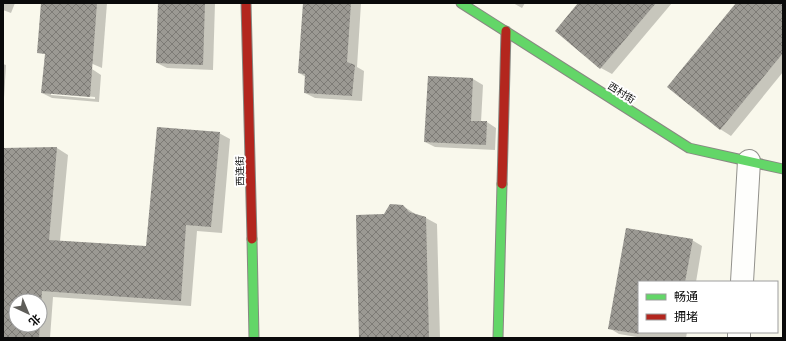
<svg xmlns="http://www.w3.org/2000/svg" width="786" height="341" font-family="Georgia,'Noto Sans SC',serif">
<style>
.shadow{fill:#0003;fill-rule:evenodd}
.building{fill:url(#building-cross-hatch)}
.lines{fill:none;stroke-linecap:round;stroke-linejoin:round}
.street-casing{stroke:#92918c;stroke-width:24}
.fast-casing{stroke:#888882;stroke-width:11}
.jam-casing{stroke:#888882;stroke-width:11}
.street{stroke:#fefefc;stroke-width:22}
.fast{stroke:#63d668;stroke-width:9}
.jam{stroke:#b3261e;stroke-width:9}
.labels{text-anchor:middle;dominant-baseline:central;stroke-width:4;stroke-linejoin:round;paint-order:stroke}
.street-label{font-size:10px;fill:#0a0a0a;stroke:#fff}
</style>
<defs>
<pattern id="building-cross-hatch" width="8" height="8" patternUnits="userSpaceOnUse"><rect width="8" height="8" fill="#9b9993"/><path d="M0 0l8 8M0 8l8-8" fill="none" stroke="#7d7b76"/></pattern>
</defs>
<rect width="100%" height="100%" fill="#f9f8ec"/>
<!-- shadow -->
<g class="shadow">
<polygon points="3,3 15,3 11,13 3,10"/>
<polygon points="48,3 107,3 102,68 49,45"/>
<polygon points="159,3 215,3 213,70 167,68 157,63"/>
<polygon points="304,3 361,3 357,67 364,71 362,101 315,98 305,93 306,77 299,73"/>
<polygon points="513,3 525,3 522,8"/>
<polygon points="579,3 672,3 612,74 601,68 556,30"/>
<polygon points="737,3 783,3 783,72 731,136 720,129"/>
<polygon points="3,64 6,65 4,98 3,98"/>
<path d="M92,69L101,75L99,102L52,98L42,93ZM51,93L95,97V99L51,95Z"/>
<polygon points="429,77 473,79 483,85 481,122 487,122 496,128 495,150 435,147 425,142"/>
<path d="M219,133L230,139L222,233L197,231L191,306L53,297L50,338H3L4,149L57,148L68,155L60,241L147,247ZM16,301H40V325H16Z"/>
<polygon points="403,206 417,215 426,218 437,224 440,338 360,338 384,215"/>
<polygon points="627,229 692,240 702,246 696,282 639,282 639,332 687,332 686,338 643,338 619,334 609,328"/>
</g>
<!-- building -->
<g class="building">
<polygon points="41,3 97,3 90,97 41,93 45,54 37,53"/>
<polygon points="158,3 205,3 203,65 156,63"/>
<polygon points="303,3 351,3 347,62 355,65 352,96 304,93 305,74 298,73"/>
<polygon points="578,3 656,3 600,69 555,31"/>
<polygon points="736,3 783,3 783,53 720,130 667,87"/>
<polygon points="428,76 473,78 471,121 487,121 486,145 424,142"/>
<polygon points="157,127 220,132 211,227 186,225 181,301 42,291 40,323 40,301 16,301 16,325 40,325 39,338 3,338 3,148 57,147 49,240 146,246"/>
<polygon points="390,204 403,205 409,212 426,217 429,338 359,338 356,215 384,214"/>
<polygon points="626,228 693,239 685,282 639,282 639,334 608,329"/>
</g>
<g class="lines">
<defs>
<g id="street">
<polyline points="742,282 749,161"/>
<polyline points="739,338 739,332"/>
</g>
<g id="fast">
<polyline points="461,3 689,148 783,169"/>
<polyline points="252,239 254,338"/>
<polyline points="498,338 502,184"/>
</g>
<g id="jam">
<polyline points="246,3 252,239"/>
<polyline points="502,184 506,31"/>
</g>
</defs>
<!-- street casing -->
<use href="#street" class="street-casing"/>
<!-- fast casing -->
<use href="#fast" class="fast-casing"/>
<!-- jam casing -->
<use href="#jam" class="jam-casing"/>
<!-- street -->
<use href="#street" class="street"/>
<!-- fast -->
<use href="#fast" class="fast"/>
<!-- jam -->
<use href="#jam" class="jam"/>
</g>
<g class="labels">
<!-- street labels -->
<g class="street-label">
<text transform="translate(622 92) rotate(32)">西村街</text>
<text transform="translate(239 171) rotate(-91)">西连街</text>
</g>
</g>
<!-- border -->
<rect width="786" height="341" fill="none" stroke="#0a0a0a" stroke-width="8"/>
<!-- legend -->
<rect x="638" y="281" width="140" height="52" fill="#ffffff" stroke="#9d9d9d"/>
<rect x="646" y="294" width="20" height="6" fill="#63d668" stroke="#9d9d9d"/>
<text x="674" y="301" font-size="12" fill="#0a0a0a">畅通</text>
<rect x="646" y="314" width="20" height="6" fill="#b3261e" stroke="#9d9d9d"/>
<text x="674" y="321" font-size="12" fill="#0a0a0a">拥堵</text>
<!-- north arrow -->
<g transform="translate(28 313) rotate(136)"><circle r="19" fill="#ffffff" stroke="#9d9d9d"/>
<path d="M0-3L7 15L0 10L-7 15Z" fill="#5e5d59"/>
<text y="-6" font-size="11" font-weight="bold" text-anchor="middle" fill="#0a0a0a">北</text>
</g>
</svg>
